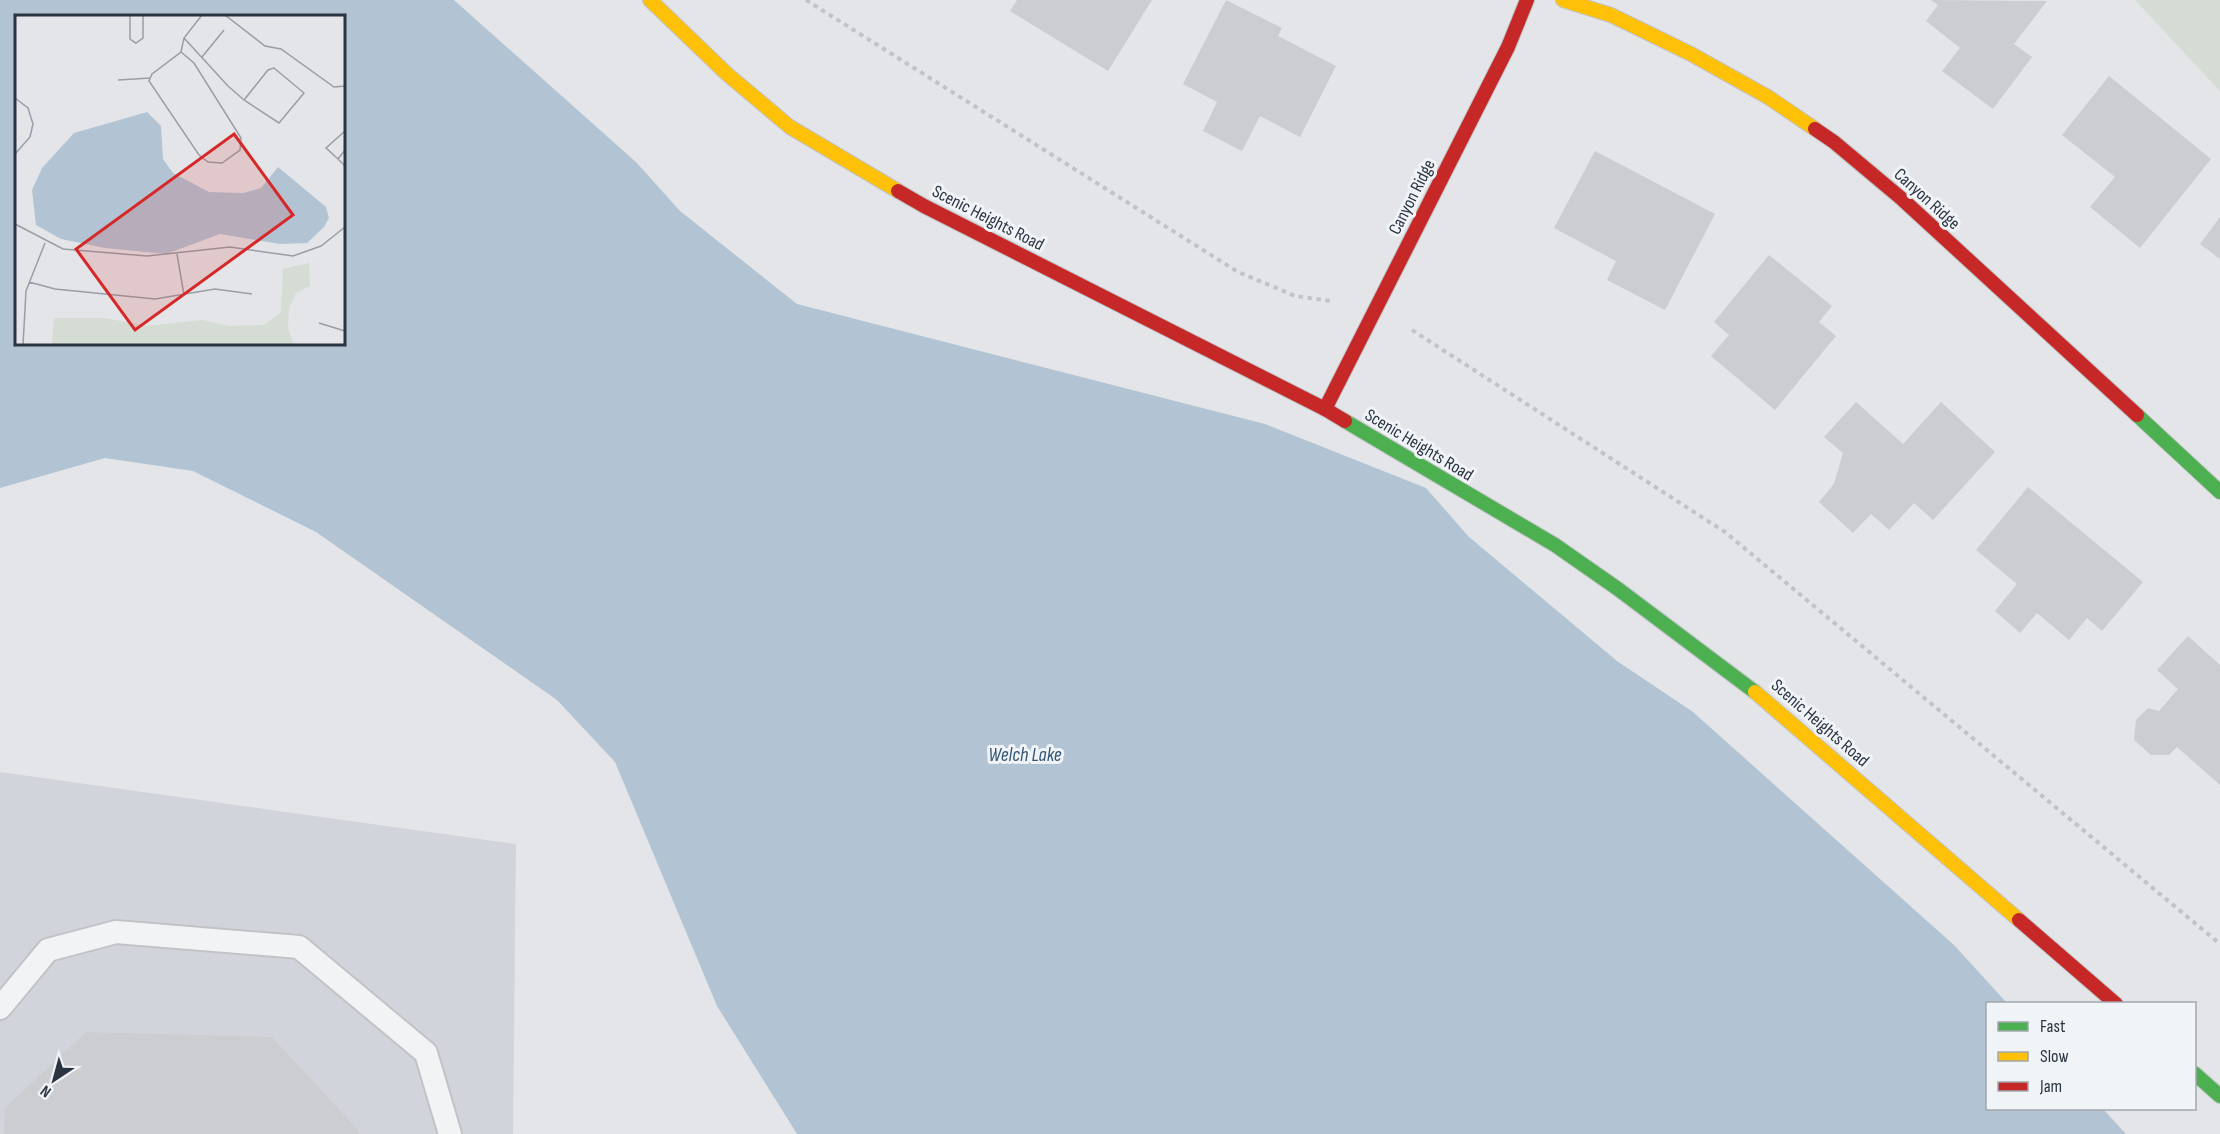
<svg xmlns="http://www.w3.org/2000/svg" width="2220" height="1134" font-family="'Sofia Sans Condensed',sans-serif">
<style>
.built{fill:#d1d5db}
.green{fill:#d4dcd3}
.water{fill:#b2c4d3;fill-rule:evenodd}
.building{fill:#cbcdd0}
.lines{fill:none;stroke-linecap:round;stroke-linejoin:round}
.lane-casing{stroke:#c1c3c6;stroke-width:26}
.fast-casing{stroke:#c1c3c6;stroke-width:16}
.slow-casing{stroke:#c1c3c6;stroke-width:16}
.jam-casing{stroke:#c1c3c6;stroke-width:16}
.path{stroke:#c1c4c7;stroke-width:4;stroke-dasharray:4.5 4.5;stroke-linecap:butt}
.lane{stroke:#f2f3f5;stroke-width:22}
.fast{stroke:#4caf50;stroke-width:14}
.slow{stroke:#ffc107;stroke-width:14}
.jam{stroke:#c62828;stroke-width:14}
.labels{text-anchor:middle;dominant-baseline:central;stroke-width:6;stroke-linejoin:round;paint-order:stroke}
.street-label{font-size:18px;fill:#2a3442;stroke:#f1f4f7}
.water-label{font-size:20px;font-style:italic;fill:#345676;stroke:#f1f4f7}
.inset-road{fill:none;stroke:#999ea6;stroke-width:1.5}
.view{fill:#d62828;fill-opacity:0.15;stroke:#d62828;stroke-width:3}
.inset-edge{fill:none;stroke:#2a3442;stroke-width:3}
</style>
<rect width="100%" height="100%" fill="#e3e5e8"/>
<!-- built -->
<polygon class="built" points="0,772 516,844 513,1134 0,1134"/>
<!-- green -->
<polygon class="green" points="2135,0 2220,0 2220,91"/>
<!-- water -->
<path class="water" d="M0,0H454L637,163L680,211L797,304L1265,424L1426,488L1469,537L1617,661L1693,712L1954,945L2007,1003L1988,1004V1108L2103,1109L2126,1134H797L717,1006L615,762L557,700L316,532L193,471L105,458L0,488ZM16,16H344V344H16Z"/>
<!-- building -->
<g class="building">
<polygon points="1017,0 1152,0 1108,71 1010,11"/>
<polygon points="1226,0 1282,28 1278,36 1336,66 1300,137 1260,116 1242,151 1203,131 1217,102 1183,84"/>
<polygon points="1931,0 2047,1 2014,44 2032,57 1993,109 1942,71 1960,48 1926,21 1938,5"/>
<polygon points="2109,76 2211,159 2140,248 2090,207 2115,177 2062,135"/>
<polygon points="1595,151 1715,214 1665,310 1607,280 1616,261 1554,228"/>
<polygon points="2220,217 2220,259 2200,244"/>
<polygon points="1769,255 1832,306 1819,322 1836,336 1775,410 1711,356 1729,335 1714,322"/>
<polygon points="1856,402 1903,444 1941,402 1995,452 1933,520 1914,503 1889,530 1871,514 1853,533 1819,502 1834,484 1843,453 1824,437"/>
<polygon points="2028,487 2143,582 2102,631 2087,618 2069,640 2037,613 2020,633 1995,611 2017,584 1976,550"/>
<polygon points="2188,636 2220,665 2220,785 2177,747 2169,755 2151,755 2134,740 2136,720 2148,708 2159,711 2178,689 2157,670"/>
<polygon points="86,1032 272,1037 359,1131 359,1134 4,1134 5,1108"/>
</g>
<g class="lines">
<defs>
<polyline id="lane" points="0,1008 48,950 116,932 299,947 426,1053 450,1134"/>
<g id="fast">
<polyline points="2137,415 2220,492"/>
<polyline points="1345,421 1555,545 1618,589 1755,692"/>
<polyline points="2194,1073 2220,1096"/>
</g>
<g id="slow">
<polyline points="650,0 727,74 790,127 898,191"/>
<polyline points="1563,0 1611,15 1691,54 1768,97 1815,129"/>
<polyline points="1755,692 2019,920"/>
</g>
<g id="jam">
<polyline points="1815,129 1834,142 1902,199 2137,415"/>
<polyline points="898,191 924,206 1325,409 1345,421"/>
<polyline points="1325,409 1508,47 1527,0"/>
<polyline points="2019,920 2116,1004"/>
</g>
</defs>
<!-- lane casing -->
<use href="#lane" class="lane-casing"/>
<!-- fast casing -->
<use href="#fast" class="fast-casing"/>
<!-- slow casing -->
<use href="#slow" class="slow-casing"/>
<!-- jam casing -->
<use href="#jam" class="jam-casing"/>
<!-- path -->
<g class="path">
<polyline points="806,0 1238,272 1295,296 1331,301"/>
<polyline points="1412,330 1725,532 2220,944"/>
</g>
<!-- lane -->
<use href="#lane" class="lane"/>
<!-- fast -->
<use href="#fast" class="fast"/>
<!-- slow -->
<use href="#slow" class="slow"/>
<!-- jam -->
<use href="#jam" class="jam"/>
</g>
<g class="labels">
<!-- street labels -->
<g class="street-label">
<text transform="translate(1412 197) rotate(-63)">Canyon Ridge</text>
<text transform="translate(1927 199) rotate(42)">Canyon Ridge</text>
<text transform="translate(988 218) rotate(27)">Scenic Heights Road</text>
<text transform="translate(1419 445) rotate(31)">Scenic Heights Road</text>
<text transform="translate(1820 723) rotate(41)">Scenic Heights Road</text>
</g>
<!-- water labels -->
<g class="water-label">
<text x="1025" y="755">Welch Lake</text>
</g>
</g>
<!-- overview -->
<g transform="translate(15 15)">
<rect width="330" height="330" fill="#e3e5e8"/>
<path d="M294,248L295,271L281,278L274,293L273,313L279,330H37L39,303H90L131,311L188,305L214,311L249,310L266,297L268,254Z" fill="#d4dcd3"/>
<path d="M132,97L146,111L148,144L158,158L194,177L228,178L246,173L263,152L311,192L314,203L309,212L292,228L265,229L205,219L151,239L90,233L46,224L21,210L17,175L27,153L59,118Z" fill="#b2c4d3"/>
<path class="inset-road" d="M115,0V24L121,28L128,23V0M210,0L250,31L266,34L319,72L330,71M169,23L213,71L229,85L264,108L289,78L259,53L253,55L229,85M166,37L179,48L226,123L225,135L207,148L193,147L184,140L134,66L137,59L166,37L169,23L187,0M187,42L209,15M103,65L135,63M0,83L13,93L18,109L15,122L0,139M330,135L323,144L330,151M323,144L311,133L330,116M0,209L48,234L132,241L215,232L278,241L306,231L330,212M162,239L169,280M14,267L40,274L140,284L200,274L237,279M304,308L330,316M8,330L11,276L30,228"/>
<path class="view" d="M219,119L278,200L120,315L61,234Z"/>
<rect width="330" height="330" class="inset-edge"/>
</g>
<!-- legend -->
<rect x="1986" y="1002" width="210" height="108" fill="#f1f4f7" stroke="#a1a7af" stroke-width="1.5"/>
<rect x="1998" y="1022" width="30" height="9" fill="#4caf50" stroke="#a1a7af" stroke-width="1.5"/>
<text x="2040" y="1032" font-size="18" fill="#2a3442">Fast</text>
<rect x="1998" y="1052" width="30" height="9" fill="#ffc107" stroke="#a1a7af" stroke-width="1.5"/>
<text x="2040" y="1062" font-size="18" fill="#2a3442">Slow</text>
<rect x="1998" y="1082" width="30" height="9" fill="#c62828" stroke="#a1a7af" stroke-width="1.5"/>
<text x="2040" y="1092" font-size="18" fill="#2a3442">Jam</text>
<!-- north arrow -->
<g transform="translate(54 1080) rotate(216)" stroke="#f1f4f7" stroke-width="4.5" paint-order="stroke">
<path d="M0-4.5L10 22L0 15L-10 22Z" fill="#2a3442"/>
<text y="-9" font-size="16" font-weight="bold" text-anchor="middle" fill="#2a3442">N</text>
</g>
</svg>
